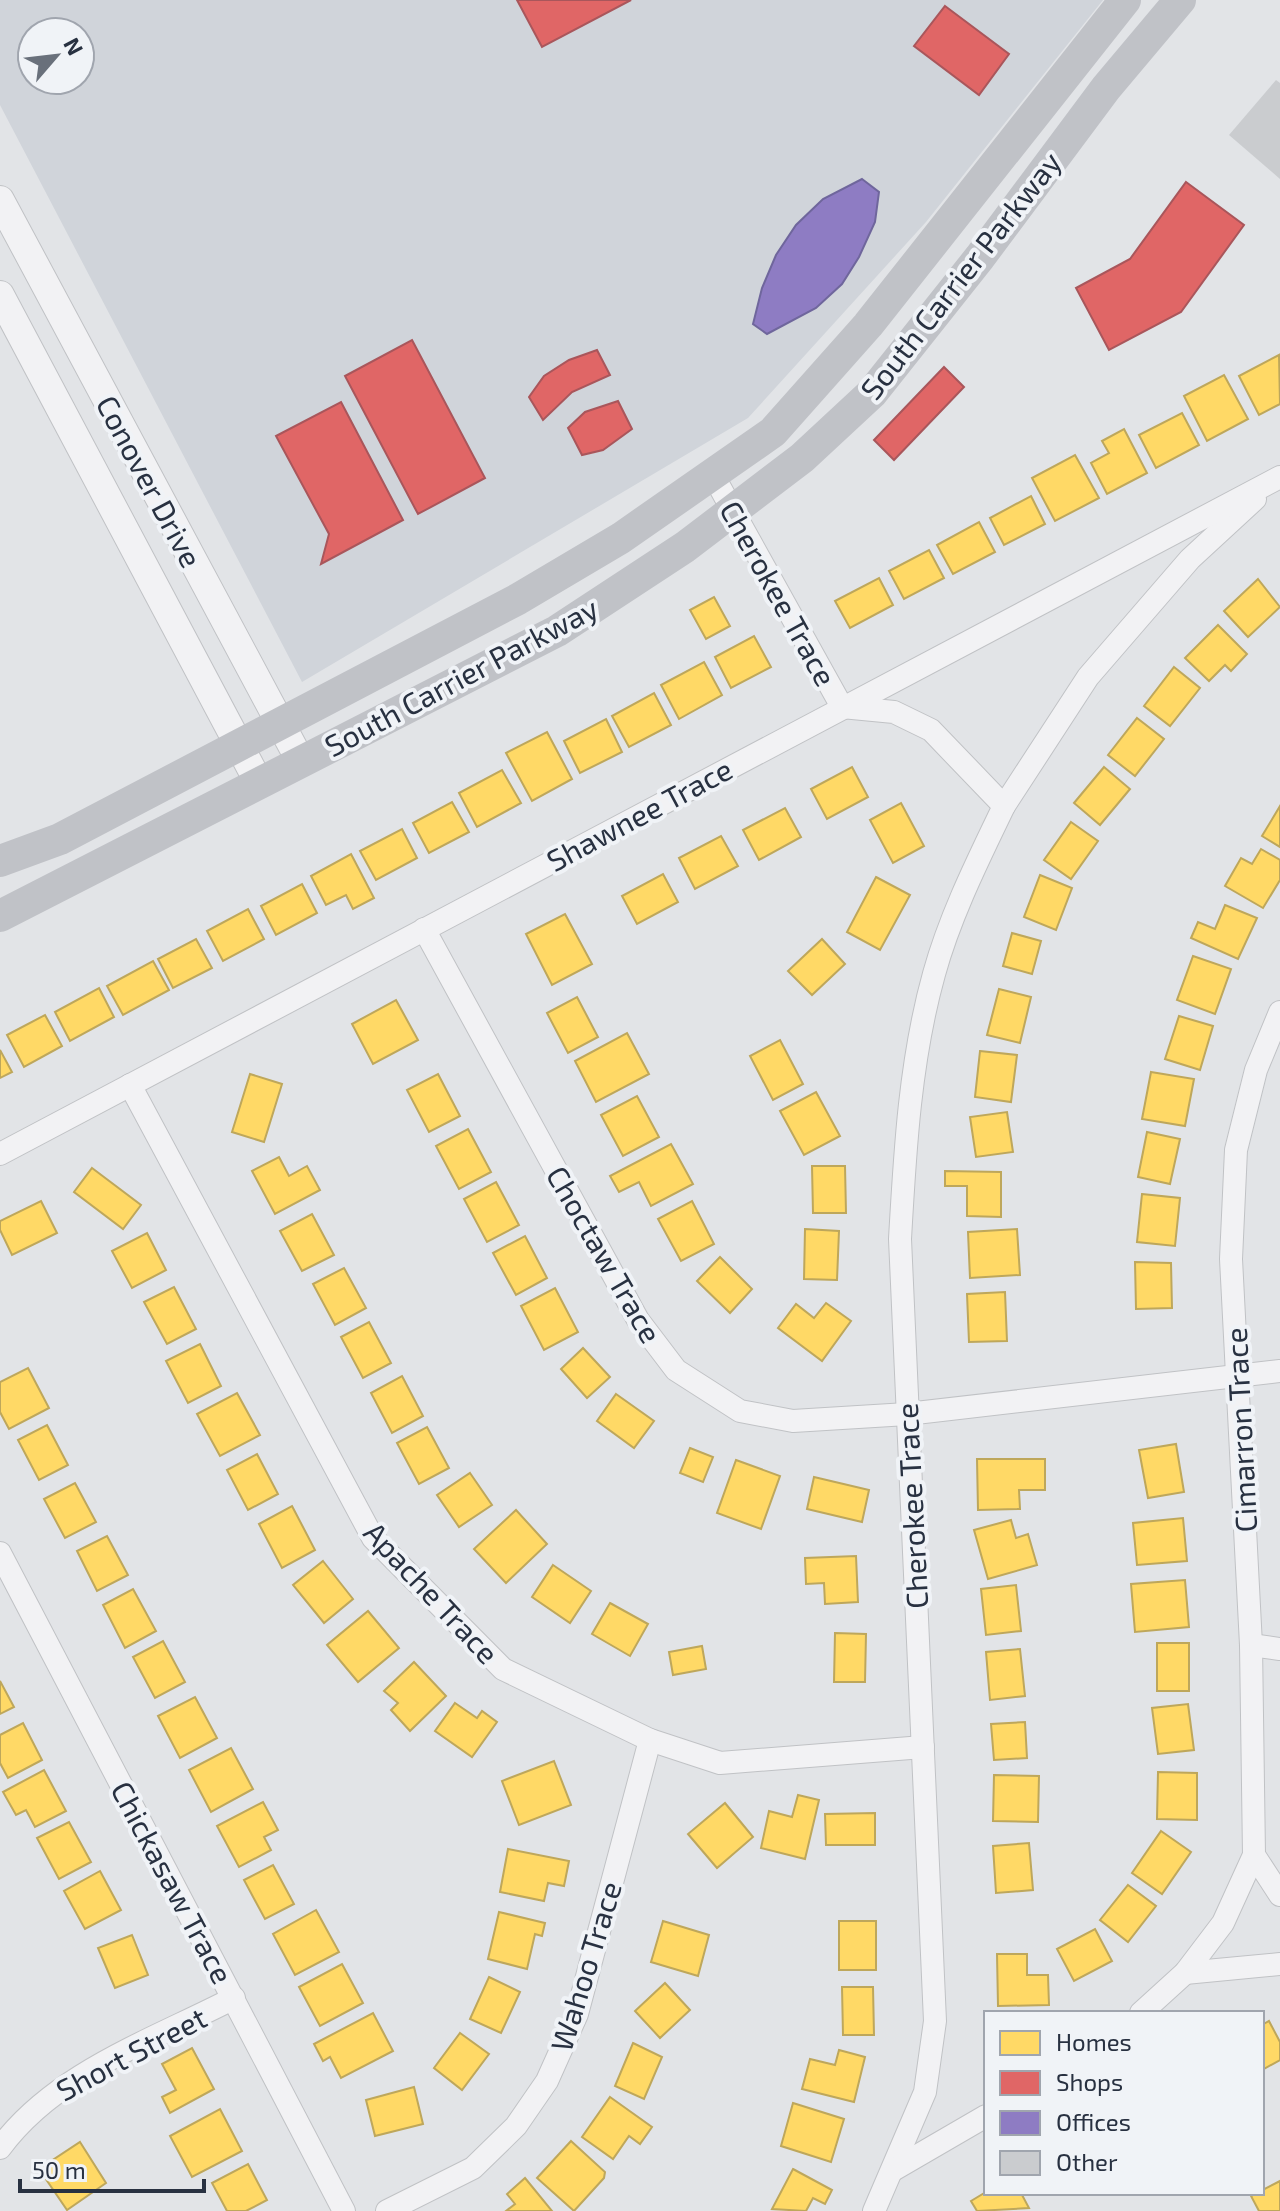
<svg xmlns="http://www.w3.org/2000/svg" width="1280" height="2211" font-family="'Exo 2',sans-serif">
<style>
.built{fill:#d0d4da;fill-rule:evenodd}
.homes{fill:#ffd966;stroke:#bea75b;stroke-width:2}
.shops{fill:#e06666;stroke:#a9565b;stroke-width:2}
.offices{fill:#8e7cc3;stroke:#6f669c;stroke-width:2}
.building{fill:#cacccf}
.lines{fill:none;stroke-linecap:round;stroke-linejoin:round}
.minor-casing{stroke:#c0c2c5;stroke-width:24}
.tertiary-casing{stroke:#c0c2c5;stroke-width:30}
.minor{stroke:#f2f2f4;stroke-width:22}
.tertiary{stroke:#f2f2f4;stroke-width:28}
.secondary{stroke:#c0c2c7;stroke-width:32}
.labels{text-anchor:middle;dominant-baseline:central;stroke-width:8;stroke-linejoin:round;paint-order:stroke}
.street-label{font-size:30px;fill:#283141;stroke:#f0f3f7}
</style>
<rect width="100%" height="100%" fill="#e2e4e7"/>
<!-- built -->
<path class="built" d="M0,0H1103L926,222L748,418L302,682L0,105ZM32,32H80V80H32Z"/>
<!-- homes -->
<g class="homes">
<polygon points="1279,355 1280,404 1259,415 1239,376"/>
<polygon points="1224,375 1248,419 1207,441 1184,396"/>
<polygon points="1182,413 1199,445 1156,468 1139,435"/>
<polygon points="1124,429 1147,473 1107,494 1091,463 1109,453 1102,441"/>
<polygon points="1075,455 1099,498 1055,521 1032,478"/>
<polygon points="1031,496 1045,524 1004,545 990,518"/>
<polygon points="979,522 995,552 953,574 937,545"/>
<polygon points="929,550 944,578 904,599 889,571"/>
<polygon points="879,578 893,605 850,628 835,601"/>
<polygon points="1258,579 1280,607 1248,637 1224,611"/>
<polygon points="714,597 730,626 706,639 690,610"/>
<polygon points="1218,625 1247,654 1231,671 1225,665 1209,681 1185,658"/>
<polygon points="754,636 771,667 731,688 715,657"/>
<polygon points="704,662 722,695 679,719 661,685"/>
<polygon points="1174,667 1200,688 1170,726 1144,706"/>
<polygon points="654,693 671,725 629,747 612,716"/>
<polygon points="1137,718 1164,739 1135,776 1108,755"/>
<polygon points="606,719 622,752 580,773 564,741"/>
<polygon points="547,732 572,779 532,801 506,753"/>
<polygon points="852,767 868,797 827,819 811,789"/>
<polygon points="1104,767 1130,789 1100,825 1074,803"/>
<polygon points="502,770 521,803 477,827 459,793"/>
<polygon points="452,802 469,832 429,853 413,823"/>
<polygon points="901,803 924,846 893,863 870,820"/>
<polygon points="1280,806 1280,847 1262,836"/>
<polygon points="785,808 801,837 759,860 743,830"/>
<polygon points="1071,822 1098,841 1071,879 1044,860"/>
<polygon points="402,829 417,858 376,880 360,851"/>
<polygon points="721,836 738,866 695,889 679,858"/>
<polygon points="1261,849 1280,860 1280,880 1263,908 1225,886 1241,858 1252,864"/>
<polygon points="351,854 374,898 353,909 346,895 326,905 311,876"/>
<polygon points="663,874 678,902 637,924 622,896"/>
<polygon points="1040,875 1072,888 1056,930 1024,917"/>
<polygon points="876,877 910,895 880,950 847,932"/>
<polygon points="302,884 317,913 276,935 261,906"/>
<polygon points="1225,905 1257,918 1238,959 1191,938 1198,922 1215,929"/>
<polygon points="248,909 264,939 223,961 207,931"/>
<polygon points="565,914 592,964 552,985 526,934"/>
<polygon points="1012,933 1041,941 1032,974 1003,966"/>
<polygon points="196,939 212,968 173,988 158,959"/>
<polygon points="822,939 845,964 812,995 788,971"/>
<polygon points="1193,956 1231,969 1215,1014 1177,1000"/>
<polygon points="153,961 169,990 123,1015 107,986"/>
<polygon points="99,988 114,1017 70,1041 55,1012"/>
<polygon points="999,989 1031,997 1020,1043 987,1035"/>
<polygon points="577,997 598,1037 568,1053 547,1013"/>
<polygon points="396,1000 418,1040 373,1064 352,1024"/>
<polygon points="45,1015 62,1046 24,1067 7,1035"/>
<polygon points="1179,1016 1213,1026 1200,1070 1165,1059"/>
<polygon points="627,1033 649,1074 596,1102 575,1061"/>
<polygon points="780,1040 803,1084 773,1100 750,1056"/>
<polygon points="0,1050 12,1072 0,1078"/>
<polygon points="980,1051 1017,1055 1011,1102 975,1097"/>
<polygon points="1151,1072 1194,1079 1185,1126 1142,1119"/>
<polygon points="250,1074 282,1084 264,1142 232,1132"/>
<polygon points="438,1074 460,1116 429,1132 407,1090"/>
<polygon points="816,1092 840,1136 804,1155 780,1111"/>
<polygon points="637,1096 659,1137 623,1156 601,1115"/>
<polygon points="1007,1112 1013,1152 976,1157 970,1117"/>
<polygon points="468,1129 491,1172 459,1189 436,1146"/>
<polygon points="1147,1132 1180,1139 1170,1184 1138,1177"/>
<polygon points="671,1144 693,1184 651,1206 639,1182 619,1192 610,1176"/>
<polygon points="279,1157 289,1176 307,1166 320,1190 275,1214 252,1171"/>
<polygon points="812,1166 845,1166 846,1213 813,1213"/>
<polygon points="92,1168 141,1205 123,1229 74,1192"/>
<polygon points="945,1171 1001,1172 1001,1217 967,1216 967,1186 945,1186"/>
<polygon points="496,1182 519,1225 487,1242 464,1199"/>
<polygon points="1142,1194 1180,1198 1175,1246 1137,1242"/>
<polygon points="41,1201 57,1233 12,1255 0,1230 0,1221"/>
<polygon points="692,1201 714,1244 681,1261 658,1219"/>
<polygon points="312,1214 334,1255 302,1271 280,1231"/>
<polygon points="805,1229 839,1231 837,1280 804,1279"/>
<polygon points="1017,1229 1020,1275 970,1278 968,1232"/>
<polygon points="147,1233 166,1270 132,1288 112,1251"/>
<polygon points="525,1236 547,1278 516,1295 493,1253"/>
<polygon points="720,1257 752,1289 730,1313 697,1281"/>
<polygon points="1135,1262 1171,1263 1172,1308 1136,1309"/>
<polygon points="344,1268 366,1308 335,1325 313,1284"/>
<polygon points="174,1287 196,1329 167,1344 144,1302"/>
<polygon points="555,1288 578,1332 544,1350 521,1306"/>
<polygon points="1005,1292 1007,1341 969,1342 967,1294"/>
<polygon points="826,1303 851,1321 822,1361 778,1328 796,1304 814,1318"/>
<polygon points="369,1322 391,1363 363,1378 341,1337"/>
<polygon points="200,1344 221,1386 188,1403 166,1361"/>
<polygon points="583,1348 610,1377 587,1398 561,1369"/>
<polygon points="28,1368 49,1408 9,1429 0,1412 0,1382"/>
<polygon points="402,1376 423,1416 392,1433 371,1393"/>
<polygon points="237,1393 260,1435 220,1456 197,1414"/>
<polygon points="616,1394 654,1421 634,1448 597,1421"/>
<polygon points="47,1425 68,1465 39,1480 18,1440"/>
<polygon points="427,1427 449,1468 419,1484 397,1443"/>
<polygon points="1176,1444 1184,1492 1148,1498 1139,1450"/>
<polygon points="690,1448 713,1457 703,1482 680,1473"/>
<polygon points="257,1454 278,1494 248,1510 227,1470"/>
<polygon points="977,1459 1045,1459 1045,1490 1019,1490 1020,1509 978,1510"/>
<polygon points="736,1460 780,1476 761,1529 717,1513"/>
<polygon points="470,1473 492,1505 459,1527 437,1495"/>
<polygon points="814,1477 869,1490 862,1522 807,1509"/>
<polygon points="75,1483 96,1522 65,1538 44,1499"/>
<polygon points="292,1506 315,1550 282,1568 259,1524"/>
<polygon points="516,1510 547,1544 506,1583 474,1549"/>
<polygon points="1183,1518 1187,1561 1137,1565 1133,1523"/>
<polygon points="1011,1520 1016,1538 1028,1534 1037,1565 988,1579 974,1530"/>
<polygon points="107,1536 128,1575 97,1591 77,1551"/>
<polygon points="856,1556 858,1602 825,1604 824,1583 806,1584 805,1558"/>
<polygon points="323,1561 353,1599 324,1623 293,1585"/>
<polygon points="553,1565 591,1591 570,1623 532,1597"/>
<polygon points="1185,1580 1189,1627 1135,1632 1131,1584"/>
<polygon points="1016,1585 1021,1631 986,1635 981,1589"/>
<polygon points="133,1589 156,1631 125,1648 103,1605"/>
<polygon points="610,1603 648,1624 630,1656 592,1634"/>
<polygon points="368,1611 399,1648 358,1682 327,1645"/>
<polygon points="835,1633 866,1634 865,1682 834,1682"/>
<polygon points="163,1641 185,1682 155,1698 133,1657"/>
<rect x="1157" y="1643" width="32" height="48"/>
<polygon points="702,1646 706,1669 673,1675 669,1652"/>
<polygon points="1020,1649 1025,1696 990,1700 986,1652"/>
<polygon points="414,1662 446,1696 410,1731 391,1710 398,1703 384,1691"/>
<polygon points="0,1681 14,1707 0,1714"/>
<polygon points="195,1697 217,1738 180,1758 158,1716"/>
<polygon points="455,1703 477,1718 482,1711 497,1722 472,1757 435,1731"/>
<polygon points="1188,1704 1194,1750 1158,1754 1152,1708"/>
<polygon points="1025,1722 1027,1758 994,1760 991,1724"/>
<polygon points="23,1723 42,1760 8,1778 0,1763 0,1735"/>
<polygon points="231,1748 253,1789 211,1812 189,1770"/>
<polygon points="554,1761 571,1805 519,1825 502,1781"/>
<polygon points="44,1770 66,1811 35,1827 26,1810 16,1815 3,1792"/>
<polygon points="1158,1772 1197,1773 1197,1820 1157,1819"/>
<polygon points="994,1775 1039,1776 1038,1822 993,1821"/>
<polygon points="798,1795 819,1800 805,1859 761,1848 769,1811 792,1817"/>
<polygon points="263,1802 278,1830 264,1837 271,1850 239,1867 217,1826"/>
<polygon points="725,1803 753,1837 717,1868 688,1834"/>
<polygon points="875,1813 875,1845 826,1845 825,1814"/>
<polygon points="69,1822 91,1862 59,1879 37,1838"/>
<polygon points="1161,1831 1191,1852 1162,1894 1132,1873"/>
<polygon points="1029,1843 1033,1890 996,1893 993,1846"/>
<polygon points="508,1849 569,1861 564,1886 548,1883 544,1901 500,1892"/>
<polygon points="273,1865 294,1904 265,1919 244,1880"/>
<polygon points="100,1871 121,1910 85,1929 64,1891"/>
<polygon points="1128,1885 1156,1906 1128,1942 1100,1920"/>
<polygon points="316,1910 339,1952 295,1975 273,1934"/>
<polygon points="499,1912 545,1923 542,1936 535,1934 527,1969 488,1959"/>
<polygon points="663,1921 709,1935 698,1976 651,1962"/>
<rect x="839" y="1921" width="37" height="49"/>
<polygon points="1095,1929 1112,1961 1074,1981 1057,1949"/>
<polygon points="132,1935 148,1975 115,1988 98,1948"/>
<polygon points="997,1954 1027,1954 1027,1975 1048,1975 1049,2005 998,2006"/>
<polygon points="342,1964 363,2003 320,2026 299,1987"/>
<polygon points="489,1977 520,1992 501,2033 470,2019"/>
<polygon points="665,1983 690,2010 660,2038 635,2011"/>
<polygon points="842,1987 873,1987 874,2035 843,2035"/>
<polygon points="373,2013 393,2051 341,2078 330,2057 323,2061 314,2044"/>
<polygon points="1269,2021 1280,2042 1280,2060 1262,2070 1262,2025"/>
<polygon points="460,2033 489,2054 462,2090 434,2068"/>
<polygon points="633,2043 662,2057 644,2099 615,2086"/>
<polygon points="192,2048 214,2089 170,2113 162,2097 176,2090 162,2064"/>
<polygon points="839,2050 865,2057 854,2102 802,2089 810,2059 835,2065"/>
<polygon points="414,2087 423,2124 375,2136 366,2100"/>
<polygon points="610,2097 652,2127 640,2144 629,2136 613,2159 582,2137"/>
<polygon points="793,2103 844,2119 831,2162 781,2146"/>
<polygon points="220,2109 242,2151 192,2177 170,2136"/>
<polygon points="571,2141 605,2172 604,2178 574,2211 537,2178"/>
<polygon points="80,2142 106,2183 67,2210 39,2169"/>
<polygon points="248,2164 267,2200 246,2211 227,2211 212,2183"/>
<polygon points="793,2169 832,2190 825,2204 813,2198 806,2211 772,2209"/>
<polygon points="525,2178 552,2211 506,2211 515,2204 507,2194"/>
<polygon points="1280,2181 1280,2211 1259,2211 1251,2196"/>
<polygon points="986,2192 1021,2193 1029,2208 977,2211 971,2201"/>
</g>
<!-- shops -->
<g class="shops">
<polygon points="517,0 631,0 542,47"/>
<polygon points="945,6 1009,54 979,95 914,46"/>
<polygon points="1186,182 1244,225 1181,312 1109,350 1076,288 1130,259"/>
<polygon points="412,340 485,478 418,514 345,376"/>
<polygon points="597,350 610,375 572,392 543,420 529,397 544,376 569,360"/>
<polygon points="944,367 964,387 894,460 874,440"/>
<polygon points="618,401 632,429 603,450 582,455 568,428 585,412"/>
<polygon points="341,402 403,520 321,564 329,534 276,436"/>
</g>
<!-- offices -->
<polygon class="offices" points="862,179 879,192 875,222 859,257 842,284 816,308 767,334 753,324 762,288 776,255 796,225 823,199"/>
<!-- building -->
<polygon class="building" points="1276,80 1280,83 1280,179 1229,135"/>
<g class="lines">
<defs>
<g id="minor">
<path d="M713,475L842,707L894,712L931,730L1004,806C978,860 950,916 934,974C910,1060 905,1150 900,1239L935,2021L925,2092L874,2211"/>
<polyline points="1004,806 1088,677 1190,559 1255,499"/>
<polyline points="424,929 638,1320 676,1370 740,1411 793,1421 907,1414 1280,1371"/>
<polyline points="130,1085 373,1538 503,1669 650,1740 720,1763 923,1747"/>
<polyline points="0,1154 1280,477"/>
<polyline points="0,1553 344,2211"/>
<polyline points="1251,1645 1280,1649"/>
<polyline points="1254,1855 1280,1895"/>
<polyline points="1185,1973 1280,1964"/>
<polyline points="1141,2013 1185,1973 1223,1923 1254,1855 1251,1645 1231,1259 1236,1150 1256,1070 1280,1012"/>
<path d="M0,2148C55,2073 153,2040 234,1998"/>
<polyline points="893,2170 986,2116"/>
<polyline points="387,2211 473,2168 516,2126 547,2081 577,2014 650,1740"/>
</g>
<g id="tertiary">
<polyline points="0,200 301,762"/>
<polyline points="0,295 259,783"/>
</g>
</defs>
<!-- minor casing -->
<use href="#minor" class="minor-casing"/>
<!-- tertiary casing -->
<use href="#tertiary" class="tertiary-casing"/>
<!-- minor -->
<use href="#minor" class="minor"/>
<!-- tertiary -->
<use href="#tertiary" class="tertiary"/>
<!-- secondary -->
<g class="secondary">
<polyline points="0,861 60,839 518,599 621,538 773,432 868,325 1125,0"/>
<polyline points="0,916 557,631 685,547 802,458 872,393 980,257 1106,88 1180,0"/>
</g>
</g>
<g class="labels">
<!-- street labels -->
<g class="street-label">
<text transform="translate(960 275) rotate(-52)">South Carrier Parkway</text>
<text transform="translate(150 481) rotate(62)">Conover Drive</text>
<text transform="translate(779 593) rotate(61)">Cherokee Trace</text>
<text transform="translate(461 676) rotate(-28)">South Carrier Parkway</text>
<text transform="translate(639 814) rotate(-28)">Shawnee Trace</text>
<text transform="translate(605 1254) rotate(60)">Choctaw Trace</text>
<text transform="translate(1240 1430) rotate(-93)">Cimarron Trace</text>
<text transform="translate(911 1506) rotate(-93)">Cherokee Trace</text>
<text transform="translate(432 1592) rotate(47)">Apache Trace</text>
<text transform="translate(173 1882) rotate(62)">Chickasaw Trace</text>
<text transform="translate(585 1966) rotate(-73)">Wahoo Trace</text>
<text transform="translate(131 2053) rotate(-28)">Short Street</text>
</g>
</g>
<!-- legend -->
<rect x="984" y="2011" width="280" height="184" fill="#f0f3f7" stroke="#a0a5ae" stroke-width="2"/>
<rect x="1000" y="2031" width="40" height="24" fill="#ffd966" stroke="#a0a5ae" stroke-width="2"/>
<text x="1056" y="2051" font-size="24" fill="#283141">Homes</text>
<rect x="1000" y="2071" width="40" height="24" fill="#e06666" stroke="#a0a5ae" stroke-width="2"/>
<text x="1056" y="2091" font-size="24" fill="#283141">Shops</text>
<rect x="1000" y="2111" width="40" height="24" fill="#8e7cc3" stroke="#a0a5ae" stroke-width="2"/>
<text x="1056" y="2131" font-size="24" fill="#283141">Offices</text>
<rect x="1000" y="2151" width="40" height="24" fill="#cacccf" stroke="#a0a5ae" stroke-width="2"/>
<text x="1056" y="2171" font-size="24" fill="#283141">Other</text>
<!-- north arrow -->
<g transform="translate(56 56) rotate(62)"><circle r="38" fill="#f0f3f7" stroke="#a0a5ae" stroke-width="2"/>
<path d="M0-6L14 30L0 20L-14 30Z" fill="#69707b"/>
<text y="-12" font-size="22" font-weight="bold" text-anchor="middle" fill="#283141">N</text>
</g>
<!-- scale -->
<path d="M20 2179v12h184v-12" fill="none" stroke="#283141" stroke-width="4"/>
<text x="32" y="2179" font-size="24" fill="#283141" stroke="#f0f3f7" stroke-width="6" paint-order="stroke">50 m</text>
</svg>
